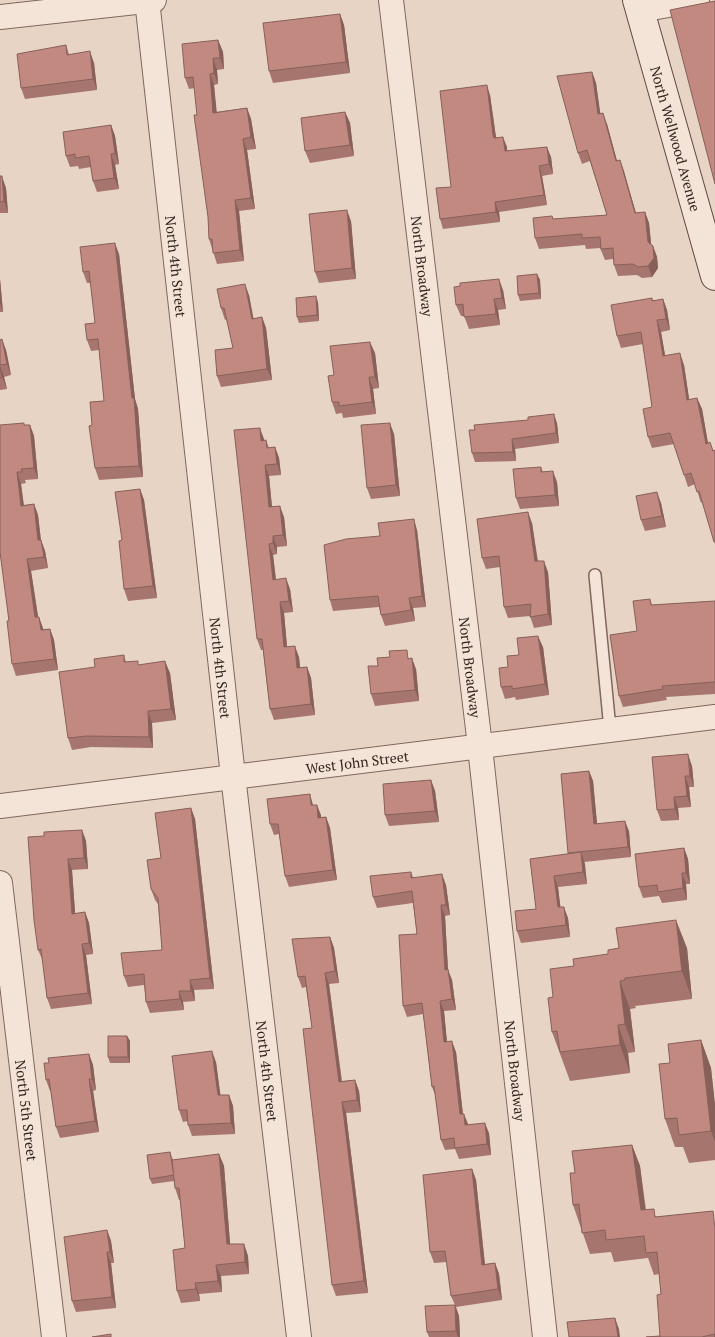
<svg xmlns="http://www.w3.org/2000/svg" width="715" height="1337" font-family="'PT Serif',serif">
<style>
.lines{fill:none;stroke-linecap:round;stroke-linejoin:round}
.service-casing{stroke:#81675e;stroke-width:14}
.minor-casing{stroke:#81675e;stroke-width:26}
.secondary-casing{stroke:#634841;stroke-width:30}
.service{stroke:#f4e4d7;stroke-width:11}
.minor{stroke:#f4e4d7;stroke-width:24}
.secondary{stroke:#f4e4d7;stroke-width:28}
.wall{fill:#a6766e}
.shaded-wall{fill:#87605a}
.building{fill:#c18980;stroke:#87605a}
.labels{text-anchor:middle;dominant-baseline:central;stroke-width:4.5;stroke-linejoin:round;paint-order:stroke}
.street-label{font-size:14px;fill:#33241f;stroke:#f0e0d4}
</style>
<rect width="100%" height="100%" fill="#e8d4c5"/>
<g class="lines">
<defs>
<polyline id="service" points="595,575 610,729"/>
<g id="minor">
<path id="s1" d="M147,0L233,776L299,1337"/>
<path id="s2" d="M391,0L478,729L545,1337"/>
<polyline points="640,10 697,0"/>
<polyline points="0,17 154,0"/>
<path id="s3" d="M0,806L715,717"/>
<path id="s4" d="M0,883L54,1337"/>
</g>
<g id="secondary">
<path id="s5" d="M637,0L715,276"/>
</g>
</defs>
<!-- service casing -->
<use href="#service" class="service-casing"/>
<!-- minor casing -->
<use href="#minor" class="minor-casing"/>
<!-- secondary casing -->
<use href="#secondary" class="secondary-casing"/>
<!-- service -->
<use href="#service" class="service"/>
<!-- minor -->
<use href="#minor" class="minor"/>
<!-- secondary -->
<use href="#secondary" class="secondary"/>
</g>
<!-- wall -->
<g class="wall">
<polygon points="340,14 344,25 350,73 273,83 269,71"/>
<polygon points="218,40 223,52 224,69 217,70 218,84 214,85 216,112 247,108 251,119 256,149 247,150 255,209 239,211 244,261 217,264 209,239 208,217 195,88 189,89 185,78"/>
<polygon points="66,45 69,54 94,63 97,90 25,99 21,88"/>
<polygon points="592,72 596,83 600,114 607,124 617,161 620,160 636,213 645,212 649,223 651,244 653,246 657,257 658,268 652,277 642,278 637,275 618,276 614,265 613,259 605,260 600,248 586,249 585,245 539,249 535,238 552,216 553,219 607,215 590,161 582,164 578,153"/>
<polygon points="490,95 496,137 507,147 507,151 551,157 553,174 542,176 547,205 499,212 500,222 443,229 440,219 451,187"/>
<polygon points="345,112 350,123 354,156 310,163 305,151"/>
<polygon points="111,125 115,136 119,164 115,165 119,189 97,192 93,181 91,167 79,169 78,166 70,167 66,156"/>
<polygon points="0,176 6,188 8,213 0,213"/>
<polygon points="351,221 356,279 319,283 315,272"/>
<polygon points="119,254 135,399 138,409 143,477 99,480 95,468 92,425 104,401 99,350 91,351 87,340 95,323 91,283 87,283 83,272"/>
<polygon points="537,274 540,280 541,299 520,301 518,295"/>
<polygon points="0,279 3,312 0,312"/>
<polygon points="503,290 506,309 498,310 500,325 469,329 464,316 461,316 456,305"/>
<polygon points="249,295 253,319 262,317 266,328 272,380 221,387 217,376 233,348 227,319 225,320 221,308"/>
<polygon points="652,298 653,301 663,299 667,310 670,330 661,332 665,355 684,365 689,400 697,398 702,409 708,443 713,450 715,450 715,544 702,502 701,503 695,484 688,487 674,444 652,448 648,437 652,407 643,344 621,348 617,336"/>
<polygon points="318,302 319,321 299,323 297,317"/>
<polygon points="0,340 6,350 11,375 4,377 7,389 0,390"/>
<polygon points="375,353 379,388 373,389 376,414 343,418 342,413 336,414 332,402 334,375"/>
<polygon points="557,423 559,443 515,449 516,461 475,462 472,453"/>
<polygon points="25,425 30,425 34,436 38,479 25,480 26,483 21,484 24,505 34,504 38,515 41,540 45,551 48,568 31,571 38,617 43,629 50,629 54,640 58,670 16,676 12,664 9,621 0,552"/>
<polygon points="394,434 400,496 371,499 367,488"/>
<polygon points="264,439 264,441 266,440 269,448 275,447 279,458 281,475 269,476 272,507 284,517 287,546 277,547 277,554 273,555 276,579 290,589 293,612 284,613 287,647 299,657 300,667 307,667 311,678 315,715 274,720 270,709 263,650 261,650 257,639"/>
<polygon points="541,467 543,472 557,482 559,506 520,509 516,498"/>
<polygon points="140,489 144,500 157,598 128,601 124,589 122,540"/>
<polygon points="661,503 666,527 645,531 641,520"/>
<polygon points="532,523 538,561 548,572 552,625 534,628 530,616 508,618 504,607 500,567 486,569 482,558"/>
<polygon points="417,530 426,607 413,608 415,621 385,626 381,615 379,607 333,611 330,600 380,536"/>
<polygon points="650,599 652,605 715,601 715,694 666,697 667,700 623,707 619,696 637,631"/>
<polygon points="543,647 549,695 516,700 515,697 505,699 501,687 508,667 519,655"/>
<polygon points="124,655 126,662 170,673 176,720 152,723 153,748 91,747 72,750 68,738 95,667"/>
<polygon points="378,666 416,669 419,701 375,706 371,694"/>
<polygon points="692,766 694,787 689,787 691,807 678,808 679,820 661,821 657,810"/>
<polygon points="589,771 593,781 597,824 629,831 631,857 584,862 587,884 558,887 560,907 568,918 570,937 521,943 517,931 536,909 530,859 569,854 561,774"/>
<polygon points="431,780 435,791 439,822 389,826 385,815"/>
<polygon points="313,805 317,805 321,818 326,817 330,828 337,880 289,887 285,876 279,834 274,835 270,824"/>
<polygon points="191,808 195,819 214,989 194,990 195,1001 183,1002 184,1010 150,1013 146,1002 144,985 128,987 124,976 162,950 158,904 155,900 151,889 161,858"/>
<polygon points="82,830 86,841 88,869 72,870 75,914 85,912 89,923 93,954 86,955 92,1004 51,1009 47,998 43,961 38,950 44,836"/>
<polygon points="684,848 688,859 690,884 686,884 687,900 662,903 659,896 643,898 639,887"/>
<polygon points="411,872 413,877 446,885 450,915 445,916 448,970 452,980 456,1010 444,1011 447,1042 456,1052 463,1114 468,1125 489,1133 491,1155 459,1159 455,1149 445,1150 441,1140 436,1097 432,1087 423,1014 407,1017 403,1006 417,934 413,903 377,908 373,897"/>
<polygon points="330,937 334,948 339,983 329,984 342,1081 355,1080 359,1091 361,1112 346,1113 368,1293 336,1296 332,1285 312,1028 306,987 302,988 298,977"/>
<polygon points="687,948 692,999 635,1006 636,1008 630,1009 635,1052 628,1053 630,1073 570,1081 552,1032 553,997 574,966"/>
<polygon points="127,1036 130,1041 130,1063 110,1063 108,1057"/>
<polygon points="701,1040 711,1068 715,1105 715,1160 689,1163 683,1147 675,1147 665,1119 670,1063"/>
<polygon points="89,1054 93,1065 96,1090 93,1091 99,1132 60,1138 56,1127 51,1091 50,1091 46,1080 49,1063"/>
<polygon points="216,1062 220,1095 229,1095 233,1106 235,1134 192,1136 188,1125 188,1121 183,1122 179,1110"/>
<polygon points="632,1145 640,1166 646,1210 657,1217 713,1211 715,1337 646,1337 660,1336 661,1294 659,1274 654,1275 648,1258 614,1262 611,1252 590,1254 573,1205 575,1173"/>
<polygon points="170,1152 173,1160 219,1154 224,1166 230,1244 244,1244 248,1256 249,1274 221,1276 222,1292 199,1294 200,1301 181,1303 177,1291 185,1248 180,1200 179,1200 175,1188 174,1181 152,1184 150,1179"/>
<polygon points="472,1169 476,1180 485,1264 495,1263 499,1274 502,1300 456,1307 459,1316 460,1337 429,1337 427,1332 455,1305 451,1296 447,1262 434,1263 430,1252"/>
<polygon points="107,1230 111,1241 114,1263 111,1263 116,1308 76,1312 72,1301"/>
</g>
<!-- shaded-wall -->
<g class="shaded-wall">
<polygon points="340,14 344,25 350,73 346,62"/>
<polygon points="218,40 223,52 224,69 220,58"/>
<polygon points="90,51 94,63 97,90 93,79"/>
<polygon points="213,58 217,70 218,84 214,73"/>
<polygon points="592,72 596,83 602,125 598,114"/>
<polygon points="210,74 214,85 218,124 213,113"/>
<polygon points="487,85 490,95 497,145 493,135"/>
<polygon points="247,108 251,119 256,149 251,137"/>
<polygon points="345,112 350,123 354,156 350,145"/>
<polygon points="603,113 607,124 620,172 616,161"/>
<polygon points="111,125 115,136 119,164 115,153"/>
<polygon points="503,137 507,147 508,161 505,151"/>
<polygon points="243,139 247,150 255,209 251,198"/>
<polygon points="547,147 551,157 553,174 549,164"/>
<polygon points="111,154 115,165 119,189 114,178"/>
<polygon points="620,160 624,171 639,224 635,213"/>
<polygon points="539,166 542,176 547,205 544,195"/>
<polygon points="2,176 6,188 8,213 4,201"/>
<polygon points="235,200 239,211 244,261 240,250"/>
<polygon points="495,202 499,212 500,222 496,212"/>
<polygon points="347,210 351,221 356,279 352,268"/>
<polygon points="645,212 649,223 652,252 648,242"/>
<polygon points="115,243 119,254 135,399 138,409 143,477 139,466"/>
<polygon points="653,246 657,257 658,268 652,277 648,266"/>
<polygon points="537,274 540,280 541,299 539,293"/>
<polygon points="0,279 3,312 0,303"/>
<polygon points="499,279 503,290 506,309 502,298"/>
<polygon points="245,284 249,295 256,331 252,319"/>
<polygon points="316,296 318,302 319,321 317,315"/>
<polygon points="494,299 498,310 500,325 496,314"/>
<polygon points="663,299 667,310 670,330 666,319"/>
<polygon points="262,317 266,328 272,380 267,369"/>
<polygon points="657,320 661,332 667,367 663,356"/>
<polygon points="2,339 6,350 11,375 7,364"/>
<polygon points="370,342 375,353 379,388 375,377"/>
<polygon points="680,353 684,365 691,411 687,400"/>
<polygon points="0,366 4,377 7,389 2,377"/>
<polygon points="369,377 373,389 376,414 372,402"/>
<polygon points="697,398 702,409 710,455 706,444"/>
<polygon points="554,414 557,423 559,443 556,433"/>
<polygon points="390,423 394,434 400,496 396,485"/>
<polygon points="30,425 34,436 38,479 34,468"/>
<polygon points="260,428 264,439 265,452 261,441"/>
<polygon points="512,439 515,449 516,461 513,452"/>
<polygon points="275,447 279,458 281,475 277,464"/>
<polygon points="265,465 269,476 273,518 269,507"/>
<polygon points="553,471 557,482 559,506 555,495"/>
<polygon points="17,472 21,484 25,517 21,506"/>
<polygon points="140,489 144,500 157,598 153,586"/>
<polygon points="657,492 661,503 666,527 662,516"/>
<polygon points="34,504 38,515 42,551 38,540"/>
<polygon points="280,506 284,517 287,546 283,535"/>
<polygon points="528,512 532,523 539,572 535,561"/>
<polygon points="414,519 417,530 426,607 422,596"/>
<polygon points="273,536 277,547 277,554 273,543"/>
<polygon points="41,540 45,551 48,568 44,557"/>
<polygon points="269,544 273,555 277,591 273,580"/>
<polygon points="27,559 31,571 40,629 35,617"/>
<polygon points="544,561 548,572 552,625 548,614"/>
<polygon points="286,578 290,589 293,612 289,601"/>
<polygon points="409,598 413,608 415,621 411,610"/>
<polygon points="280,602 284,613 288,658 284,647"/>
<polygon points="39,617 43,628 45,641 41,630"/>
<polygon points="50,629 54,640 58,670 54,659"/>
<polygon points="538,636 543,647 549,695 545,684"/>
<polygon points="295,646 299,657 301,678 297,668"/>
<polygon points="412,658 416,669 419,701 415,690"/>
<polygon points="165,661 170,673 176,720 171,709"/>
<polygon points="307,667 311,678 315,715 311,704"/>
<polygon points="148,711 152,723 153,748 149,737"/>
<polygon points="688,754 692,766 694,787 690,776"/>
<polygon points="589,771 593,781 598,834 594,824"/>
<polygon points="685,776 689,787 691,807 687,796"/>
<polygon points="431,780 435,791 439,822 435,811"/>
<polygon points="310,794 313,805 314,816 311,805"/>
<polygon points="674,797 678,808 679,820 675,809"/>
<polygon points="317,805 321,815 322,828 318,818"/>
<polygon points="191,808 195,819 214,989 210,978"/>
<polygon points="326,817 330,828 337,880 333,870"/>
<polygon points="625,821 629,831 631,857 628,847"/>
<polygon points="82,830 86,841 88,869 84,858"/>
<polygon points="684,848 688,859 690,884 686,873"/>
<polygon points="581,852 585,864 587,884 583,872"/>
<polygon points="68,859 72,870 76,925 72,914"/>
<polygon points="682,873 686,884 687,900 683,888"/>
<polygon points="442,874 446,885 450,915 446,905"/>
<polygon points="554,876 558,887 562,919 558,907"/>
<polygon points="441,905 445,916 448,970 452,980 456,1010 452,999 445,970"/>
<polygon points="564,907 568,918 570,937 566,925"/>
<polygon points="85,912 89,923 93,954 89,943"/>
<polygon points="676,920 687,948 692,999 682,971"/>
<polygon points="330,937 334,948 339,983 335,971"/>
<polygon points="82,944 86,955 92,1004 88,993"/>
<polygon points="325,973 329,984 343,1093 339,1082"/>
<polygon points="190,980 194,990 195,1001 191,991"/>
<polygon points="620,981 630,1009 635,1052 625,1024"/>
<polygon points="179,991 183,1002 184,1010 180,999"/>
<polygon points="440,1001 444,1011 448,1053 444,1042"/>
<polygon points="618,1025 628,1053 630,1073 620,1045"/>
<polygon points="127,1036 130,1041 130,1063 128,1057"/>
<polygon points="701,1040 711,1068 715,1105 715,1142 711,1131"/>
<polygon points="452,1041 456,1052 464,1125 460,1114"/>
<polygon points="212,1051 216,1062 222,1106 218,1095"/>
<polygon points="89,1054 93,1065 96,1090 92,1079"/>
<polygon points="89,1079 93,1091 99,1132 95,1121"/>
<polygon points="355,1080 359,1091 361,1112 357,1100"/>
<polygon points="229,1095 233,1106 235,1134 231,1123"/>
<polygon points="342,1102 346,1113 368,1293 364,1281"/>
<polygon points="464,1114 468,1124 465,1125"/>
<polygon points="485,1123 489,1133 491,1155 487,1144"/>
<polygon points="632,1145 640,1166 648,1232 641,1210"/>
<polygon points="219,1154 224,1166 231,1256 227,1244"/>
<polygon points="472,1169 476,1180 486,1276 482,1265"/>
<polygon points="107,1230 111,1241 114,1263 110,1252"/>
<polygon points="244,1244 248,1256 249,1274 245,1262"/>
<polygon points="107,1252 111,1263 116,1308 112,1297"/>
<polygon points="495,1263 499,1274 502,1300 498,1289"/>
<polygon points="216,1265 221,1276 222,1292 218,1281"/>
<polygon points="195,1283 199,1294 200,1301 196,1289"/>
<polygon points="455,1305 459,1316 460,1337 458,1337 456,1331"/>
<polygon points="615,1318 619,1329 620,1337 618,1337"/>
</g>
<!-- building -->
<g class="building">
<polygon points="715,1 715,184 670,10"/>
<polygon points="340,14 346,62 269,71 263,23"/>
<polygon points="218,40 220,58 213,58 214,73 210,74 213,113 247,108 251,137 243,139 251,198 235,200 240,250 213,253 212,239 209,239 208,217 194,115 197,115 193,77 185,78 182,44"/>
<polygon points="66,45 67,55 90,51 93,79 21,88 17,54"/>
<polygon points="592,72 598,114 603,113 616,161 620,160 635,213 645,212 648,242 653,246 654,258 648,266 638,267 633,264 614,265 613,248 601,249 600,237 582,238 582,234 535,238 533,218 552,216 553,219 607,215 587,150 578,153 557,76"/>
<polygon points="487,85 493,135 494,138 503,137 505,151 547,147 549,164 539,166 544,195 495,202 496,212 440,219 436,188 451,187 440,91"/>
<polygon points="345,112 350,145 305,151 301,118"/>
<polygon points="111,125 115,153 111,154 114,178 93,181 89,156 75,158 75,154 66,156 63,132"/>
<polygon points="0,176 2,176 4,201 0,202"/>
<polygon points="347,210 352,268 315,272 309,214"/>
<polygon points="115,243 132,398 134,398 139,466 95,468 89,426 92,425 90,402 104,401 98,339 87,340 85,324 95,323 89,271 83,272 80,247"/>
<polygon points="537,274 539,293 518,295 517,276"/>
<polygon points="499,279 502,298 494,299 496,314 464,317 463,304 456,305 454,287 460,286 460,283"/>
<polygon points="245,284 252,319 262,317 267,369 217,376 215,350 233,348 224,308 221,308 217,289"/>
<polygon points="316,296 317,315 297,317 296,298"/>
<polygon points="652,298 652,301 663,299 666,319 657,320 663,356 680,353 687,400 697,398 706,444 710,442 713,451 715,450 715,542 714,542 699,491 697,492 691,473 684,475 670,433 648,437 643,409 652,407 641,332 617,336 611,305"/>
<polygon points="2,339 7,364 0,365 0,340"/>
<polygon points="370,342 375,377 369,377 372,402 339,406 339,402 332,402 328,376 334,375 330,346"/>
<polygon points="0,367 2,377 0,378"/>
<polygon points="554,414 556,433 512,439 513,452 472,453 469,430 475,430 474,425 528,420 528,417"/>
<polygon points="24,423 24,425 30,425 34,468 21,469 22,472 17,472 21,506 34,504 38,540 41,540 44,557 27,559 35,617 39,617 41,630 50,629 54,659 12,664 7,621 9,621 0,552 0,425"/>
<polygon points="390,423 396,485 367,488 361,425"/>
<polygon points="260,428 261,441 266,440 267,448 275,447 277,464 265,465 269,507 280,506 283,535 273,536 273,543 269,544 273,580 286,578 289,601 280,602 284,647 295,646 297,668 307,667 311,704 270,709 262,639 257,639 234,430"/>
<polygon points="541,467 541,472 553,471 555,495 516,498 513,469"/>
<polygon points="140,489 153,586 124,589 119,541 122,540 115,492"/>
<polygon points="657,492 662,516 641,520 636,496"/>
<polygon points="528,512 535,561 544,561 548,614 530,617 531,604 504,607 499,556 482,558 477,519"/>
<polygon points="414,519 422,596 409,598 411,610 381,615 378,596 330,600 324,545 346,539 380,536 378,523"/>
<polygon points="650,599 651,605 715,601 715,682 662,686 663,689 619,696 610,635 637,631 633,601"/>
<polygon points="538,636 545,684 512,689 512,686 501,687 499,668 508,667 507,656 519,655 517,638"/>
<polygon points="407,650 408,659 412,658 415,690 371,694 368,666 378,666 377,658 390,657 389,651"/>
<polygon points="124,655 124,662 138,661 138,665 165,661 171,709 148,711 149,737 87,736 68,738 59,672 95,667 94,659"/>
<polygon points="688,754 690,776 685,776 687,796 674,797 675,809 657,810 652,757"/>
<polygon points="589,771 594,824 625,821 628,847 568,853 561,774"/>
<polygon points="431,780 435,811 385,815 383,784"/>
<polygon points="310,794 311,805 317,805 318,818 326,817 333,870 285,876 278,824 270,824 267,799"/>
<polygon points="191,808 210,978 190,980 191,991 179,991 180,999 146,1002 144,974 124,976 121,953 162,950 158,898 151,889 147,860 161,858 155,813"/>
<polygon points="82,830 84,858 68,859 72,914 85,912 89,943 82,944 88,993 47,998 41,949 38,950 34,920 28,837 44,836 44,832"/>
<polygon points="684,848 686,873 682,873 683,888 658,892 657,885 639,887 635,854"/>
<polygon points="581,852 583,872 554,876 558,907 564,907 566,925 517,931 515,911 536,909 530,859"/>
<polygon points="411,872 411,878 442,874 446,905 441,905 445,970 448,969 452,999 440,1001 444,1042 452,1041 460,1114 464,1114 465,1125 485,1123 487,1144 455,1148 454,1138 441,1140 434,1086 432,1087 422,1003 403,1006 399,935 417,934 412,891 373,897 370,876"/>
<polygon points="676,920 682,971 625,978 625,980 620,981 625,1024 618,1025 620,1045 560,1052 557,1031 552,1032 548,998 553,997 550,969 574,966 573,959 608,954 608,950 619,948 616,928"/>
<polygon points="330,937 335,971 325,973 339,1082 355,1080 357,1100 342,1102 364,1281 332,1285 303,1029 312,1028 305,976 298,977 292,939"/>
<polygon points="108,1036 127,1036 128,1057 108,1057"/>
<polygon points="701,1040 711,1131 679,1135 677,1118 665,1119 659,1064 670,1063 668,1044"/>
<polygon points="212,1051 218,1095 229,1095 231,1123 188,1125 187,1110 179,1110 172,1056"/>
<polygon points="89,1054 92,1079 89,1079 95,1121 56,1127 49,1079 46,1080 44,1063 49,1063 48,1058"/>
<polygon points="632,1145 641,1210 654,1209 655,1217 713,1211 715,1229 715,1337 714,1334 702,1337 660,1337 657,1295 661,1294 657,1252 646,1253 644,1236 606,1240 605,1230 582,1233 579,1204 573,1205 570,1173 575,1173 572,1151"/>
<polygon points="170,1152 174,1175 150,1179 147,1155"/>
<polygon points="219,1154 227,1244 244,1244 245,1262 216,1265 218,1281 195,1283 196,1289 177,1291 173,1250 185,1248 179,1188 175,1188 172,1160"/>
<polygon points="472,1169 482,1265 495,1263 498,1289 451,1296 445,1251 430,1252 423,1175"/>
<polygon points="107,1230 110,1252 107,1252 112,1297 72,1301 64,1237"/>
<polygon points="455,1305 456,1331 427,1332 425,1306"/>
<polygon points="615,1318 618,1337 569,1337 567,1322"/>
<polygon points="111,1334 111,1337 92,1337"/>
<polygon points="660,1336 660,1337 646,1337"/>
</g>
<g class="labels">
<!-- street labels -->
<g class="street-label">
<text stroke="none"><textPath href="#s5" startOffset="144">North Wellwood Avenue</textPath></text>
<text stroke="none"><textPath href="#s1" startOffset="268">North 4th Street</textPath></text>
<text stroke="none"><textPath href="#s2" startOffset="268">North Broadway</textPath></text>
<text stroke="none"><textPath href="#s2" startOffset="672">North Broadway</textPath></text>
<text stroke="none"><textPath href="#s1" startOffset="672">North 4th Street</textPath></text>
<text stroke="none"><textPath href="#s3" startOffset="360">West John Street</textPath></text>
<text stroke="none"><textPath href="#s1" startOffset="1078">North 4th Street</textPath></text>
<text stroke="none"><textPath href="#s2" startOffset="1078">North Broadway</textPath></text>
<text stroke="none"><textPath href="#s4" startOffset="229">North 5th Street</textPath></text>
</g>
</g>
</svg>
